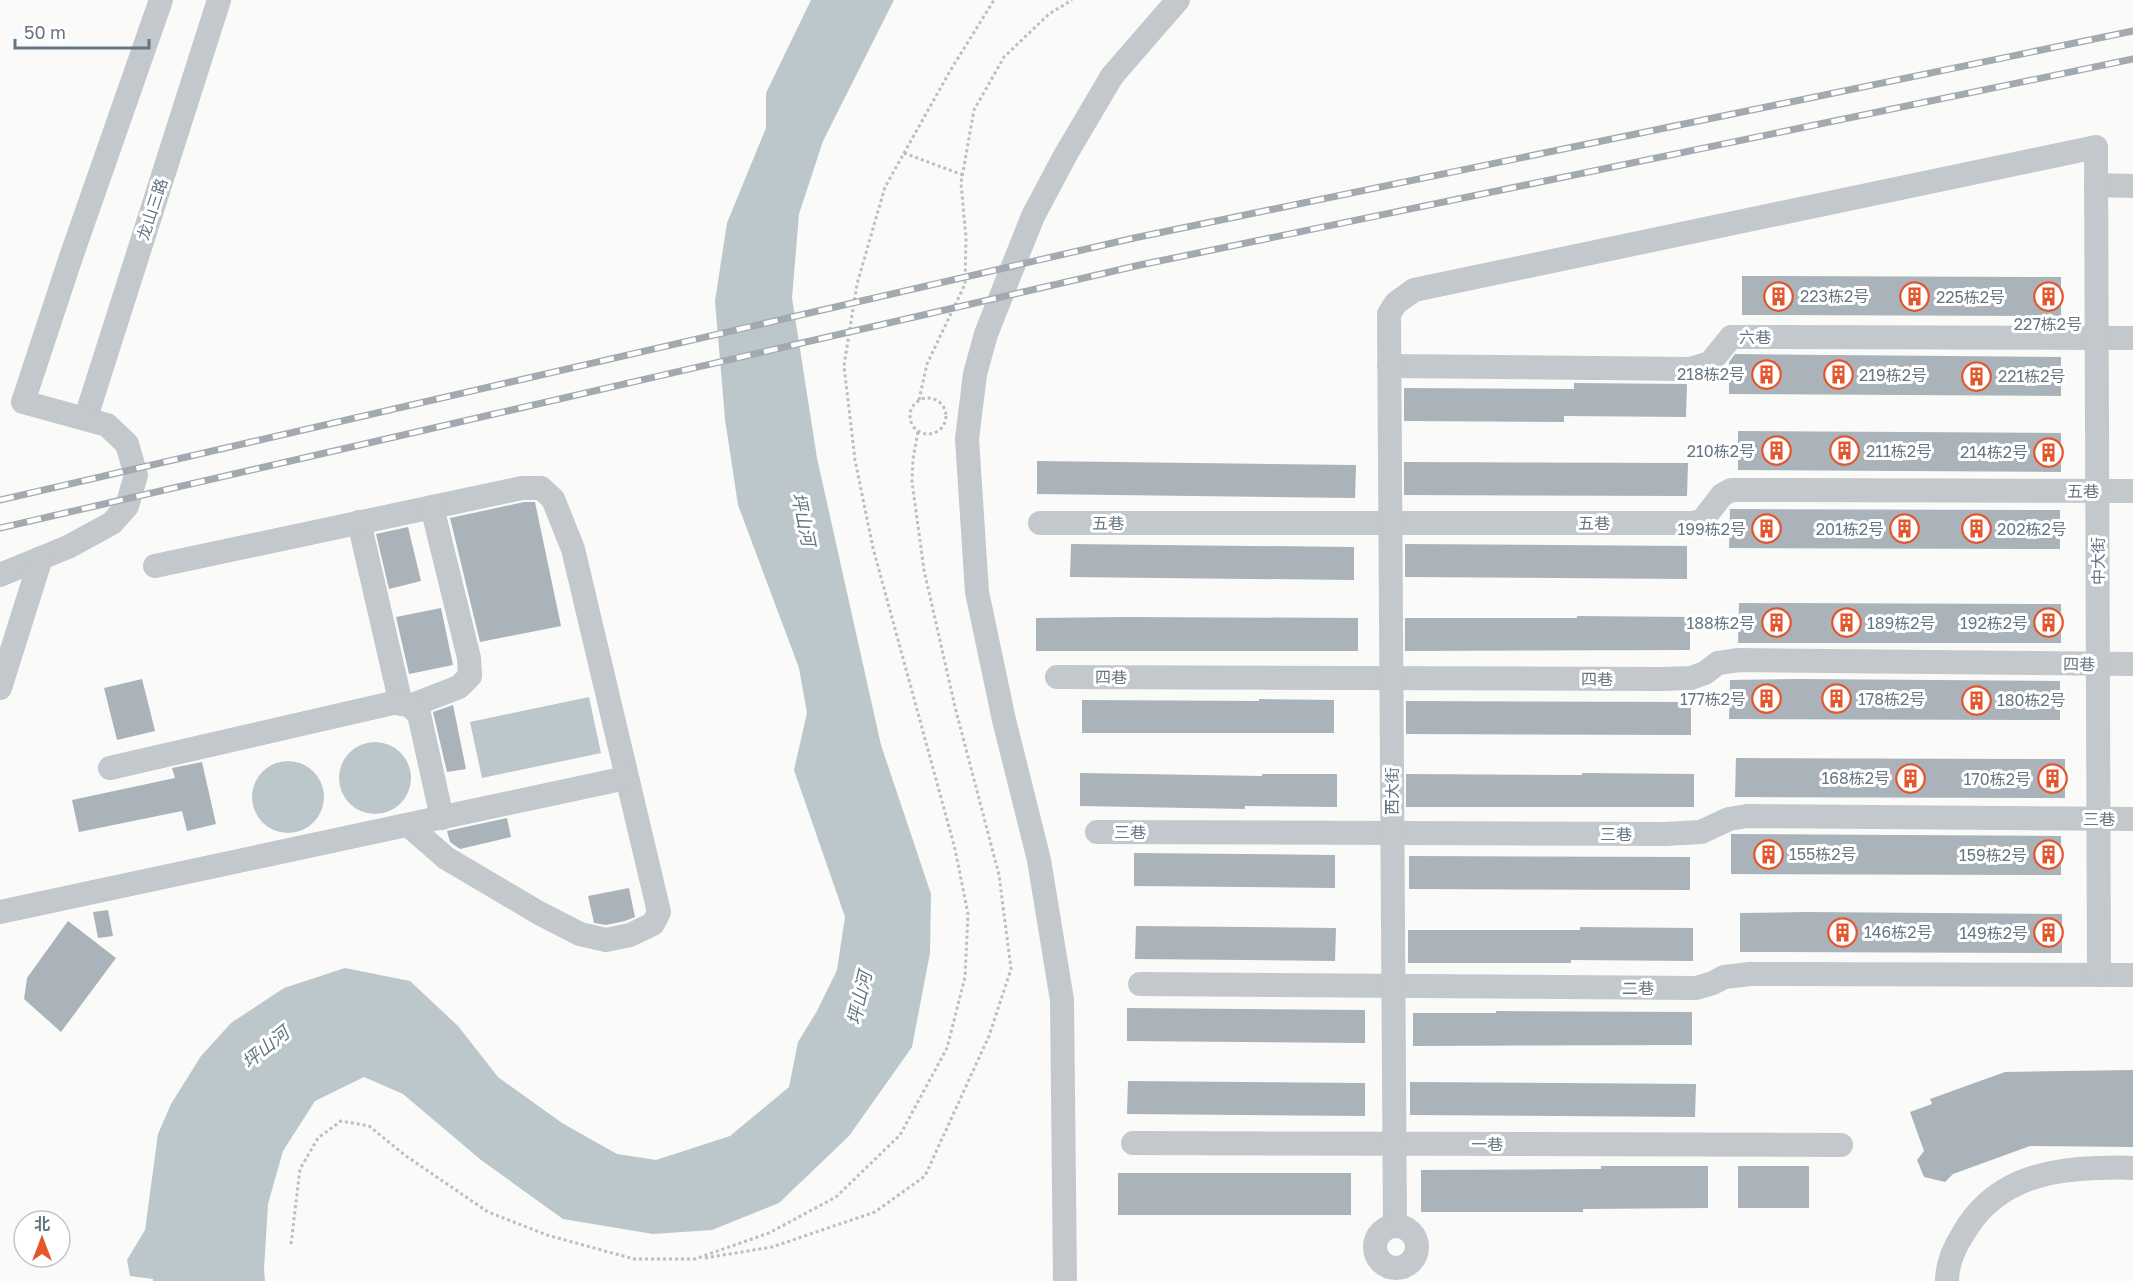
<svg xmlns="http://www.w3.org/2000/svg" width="2133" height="1281" font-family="'Golos Text','Noto Sans SC',sans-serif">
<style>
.water{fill:#bbc7cb}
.building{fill:#aab3b9}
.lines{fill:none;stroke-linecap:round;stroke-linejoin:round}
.path{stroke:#bbbfc2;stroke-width:3;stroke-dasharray:3 3;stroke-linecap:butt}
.minor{stroke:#c3c8cc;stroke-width:24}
.rail-casing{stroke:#a2aab0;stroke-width:7}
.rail{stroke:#fff;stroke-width:4.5;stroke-dasharray:14;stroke-linecap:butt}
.labels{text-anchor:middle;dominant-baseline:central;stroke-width:6;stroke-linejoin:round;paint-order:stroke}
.street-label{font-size:16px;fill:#657683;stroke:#fff}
.poi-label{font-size:16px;fill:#657683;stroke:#fff;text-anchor:end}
.water-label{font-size:18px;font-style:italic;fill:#60757c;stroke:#fff}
</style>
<rect width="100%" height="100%" fill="#fafaf8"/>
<!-- water -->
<g class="water">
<polygon points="811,0 894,0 823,141 799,214 792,298 817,458 881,745 931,894 930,953 912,1047 849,1136 779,1203 712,1230 653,1234 563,1219 481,1160 403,1094 364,1077 315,1101 283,1151 268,1204 264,1269 265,1281 153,1281 153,1279 130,1276 127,1260 145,1230 158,1134 171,1104 201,1056 231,1023 284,988 345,968 410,981 458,1026 498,1077 562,1123 617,1154 656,1160 730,1136 789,1087 798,1042 817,1011 837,970 845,917 794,770 807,713 799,668 738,505 725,419 715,301 727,223 766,128 766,93"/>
<polygon points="589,697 601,753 482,778 470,722"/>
<circle cx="375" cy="778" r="36"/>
<circle cx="288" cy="797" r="36"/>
</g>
<!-- building -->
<g class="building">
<polygon points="1742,276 2061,277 2061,316 1742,315"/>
<polygon points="1735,354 2061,357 2061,396 1729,394 1729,362"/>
<polygon points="1574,383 1687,384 1686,417 1564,416 1564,422 1404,421 1404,388 1574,389"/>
<polygon points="1738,431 2061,433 2061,472 1738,470"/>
<polygon points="1037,461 1356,465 1355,498 1037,494"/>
<polygon points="1404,462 1688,463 1687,496 1404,495"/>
<polygon points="524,502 535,502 561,626 480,642 450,518"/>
<polygon points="1730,509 2060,510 2060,549 1729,548"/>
<polygon points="408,527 421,581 389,589 376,534"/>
<polygon points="1071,544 1354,547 1354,580 1070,577"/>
<polygon points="1405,544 1687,546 1687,579 1405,577"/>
<polygon points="1739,603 2061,604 2061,643 1738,643"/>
<polygon points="441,608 453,665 409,674 396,617"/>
<polygon points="1577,616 1690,617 1690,650 1405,651 1405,618 1577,618"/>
<polygon points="1125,617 1358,618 1358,651 1036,651 1036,618"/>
<polygon points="142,679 155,731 117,740 104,688"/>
<polygon points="1800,679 2060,681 2060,720 1729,719 1730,680"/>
<polygon points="1259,699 1334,700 1334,733 1082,733 1082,700 1259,701"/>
<polygon points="1406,701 1691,702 1691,735 1406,734"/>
<polygon points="453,705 466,769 447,772 433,712"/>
<polygon points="1736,758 2065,759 2065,798 1735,797"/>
<polygon points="202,762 216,824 187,831 182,811 79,832 72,800 175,778 172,768"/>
<polygon points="1080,773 1262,776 1262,774 1337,774 1337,807 1245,806 1245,809 1080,806"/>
<polygon points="1582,773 1694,774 1694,807 1406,807 1406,774 1582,775"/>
<polygon points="507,818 511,837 460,849 450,842 447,831"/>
<polygon points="1731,834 2061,836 2061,875 1731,874"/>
<polygon points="1134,853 1335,855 1335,888 1134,886"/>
<polygon points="1409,856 1690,857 1690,890 1409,889"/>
<polygon points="629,888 635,917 625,921 606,925 594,923 588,896"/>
<polygon points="108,910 113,936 98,938 93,912"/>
<polygon points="1806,912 2062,914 2062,953 1740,952 1740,913"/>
<polygon points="68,921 116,958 61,1032 24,999 27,978"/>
<polygon points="1136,926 1336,928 1335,961 1135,959"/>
<polygon points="1580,927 1693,928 1693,961 1571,960 1571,963 1408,963 1408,930 1580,930"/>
<polygon points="1127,1008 1365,1010 1365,1043 1127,1041"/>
<polygon points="1496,1011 1692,1012 1692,1045 1413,1046 1413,1013 1496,1013"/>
<polygon points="2133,1070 2133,1147 2030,1146 1953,1174 1945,1182 1924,1177 1917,1160 1924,1151 1910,1112 1932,1104 1930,1099 2005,1072"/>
<polygon points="1128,1081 1365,1083 1365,1116 1127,1114"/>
<polygon points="1410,1082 1696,1084 1695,1117 1410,1115"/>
<polygon points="1601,1166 1708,1166 1708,1208 1583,1209 1583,1212 1421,1212 1421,1170 1601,1169"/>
<rect x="1738" y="1166" width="71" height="42"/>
<rect x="1118" y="1173" width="233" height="42"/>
</g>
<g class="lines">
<!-- path -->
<g class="path">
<polyline points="904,153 963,175"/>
<circle cx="928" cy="416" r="18"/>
<polyline points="919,400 927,364 965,284 966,238 961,183 974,110 1004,57 1049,14 1072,0"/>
<polyline points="291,1244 300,1169 318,1138 341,1121 369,1126 406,1156 488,1212 547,1235 634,1259 695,1259 769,1233 836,1197 900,1135 947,1048 965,977 968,914 955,849 873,548 855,460 844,366 857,284 885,187 950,71 994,0"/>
<polyline points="705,1258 772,1247 875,1212 925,1176 989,1036 1011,969 999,875 955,707 924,570 912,482 913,459 918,431"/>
</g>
<!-- minor -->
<g class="minor">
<polyline points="2096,185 2133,186"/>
<polyline points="1389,366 1690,369 1710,363 1731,337 2133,338"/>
<polyline points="86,417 219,0"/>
<polyline points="359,522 401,704"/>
<polyline points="1040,523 1691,523 1702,521 1722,495 1731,490 2133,491"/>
<polyline points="155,566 522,488 541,488 553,499 573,549 659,912 653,924 630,935 606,940 580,934 539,913 446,858 408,825"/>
<polyline points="0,575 68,547 112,523 127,506 136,475 127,444 107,425 23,402 71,257 161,0"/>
<polyline points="1057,677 1662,679 1691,678 1705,673 1718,663 1739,660 2133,664"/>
<polyline points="0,688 41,558"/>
<polyline points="410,706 459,687 470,676 469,658 432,507"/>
<polyline points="110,768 397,702 410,706 419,714 442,818"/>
<polyline points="1097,832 1665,834 1701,832 1729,819 1747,816 2133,819"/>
<polyline points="0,912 626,778"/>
<polyline points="1140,984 1696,988 1713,983 1724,977 1750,974 2133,975"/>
<polyline points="1133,1143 1841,1145"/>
<polyline points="1395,1226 1389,314 1396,303 1414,290 2096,147 2099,975"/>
<circle cx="1396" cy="1247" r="21"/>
<polyline points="1065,1281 1062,1000 1039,860 1004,720 977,592 967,439 975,374 986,334 1033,216 1066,154 1112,76 1178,0"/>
<path d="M1947,1281C1947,1264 1954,1248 1963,1234C1992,1183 2041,1170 2096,1168C2108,1168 2121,1167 2133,1168"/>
</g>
<defs>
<g id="rail">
<polyline points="0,500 1134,238 2133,31"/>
<polyline points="0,528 1140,265 2133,59"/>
</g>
</defs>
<!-- rail casing -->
<use href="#rail" class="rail-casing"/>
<!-- rail -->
<use href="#rail" class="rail"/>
</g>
<!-- icons -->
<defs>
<symbol id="building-ring" viewBox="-11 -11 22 22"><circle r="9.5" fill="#fff" stroke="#e4572e" stroke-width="1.5"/><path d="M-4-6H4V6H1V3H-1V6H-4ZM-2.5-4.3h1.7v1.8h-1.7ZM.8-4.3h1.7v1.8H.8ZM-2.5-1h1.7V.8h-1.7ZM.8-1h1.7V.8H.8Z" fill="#e4572e"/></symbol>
</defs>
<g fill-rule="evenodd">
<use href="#building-ring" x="1762" y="280" width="33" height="33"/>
<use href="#building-ring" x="2032" y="280" width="33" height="33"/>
<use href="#building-ring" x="1898" y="280" width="33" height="33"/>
<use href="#building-ring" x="1750" y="358" width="33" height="33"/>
<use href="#building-ring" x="1822" y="358" width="33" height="33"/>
<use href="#building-ring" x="1960" y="360" width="33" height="33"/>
<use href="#building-ring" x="1760" y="434" width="33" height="33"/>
<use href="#building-ring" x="1828" y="434" width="33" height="33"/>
<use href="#building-ring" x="2032" y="436" width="33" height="33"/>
<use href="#building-ring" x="1750" y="512" width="33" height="33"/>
<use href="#building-ring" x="1888" y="512" width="33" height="33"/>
<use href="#building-ring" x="1960" y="512" width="33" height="33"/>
<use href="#building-ring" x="1760" y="606" width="33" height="33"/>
<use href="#building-ring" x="1830" y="606" width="33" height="33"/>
<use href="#building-ring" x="2032" y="606" width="33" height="33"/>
<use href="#building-ring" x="1750" y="682" width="33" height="33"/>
<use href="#building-ring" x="1820" y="682" width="33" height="33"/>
<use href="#building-ring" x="1960" y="684" width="33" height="33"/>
<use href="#building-ring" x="1894" y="762" width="33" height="33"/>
<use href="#building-ring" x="2036" y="762" width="33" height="33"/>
<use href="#building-ring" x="1752" y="838" width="33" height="33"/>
<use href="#building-ring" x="2032" y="838" width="33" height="33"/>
<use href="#building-ring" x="1826" y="916" width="33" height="33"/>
<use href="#building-ring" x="2032" y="916" width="33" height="33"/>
</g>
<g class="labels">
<!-- street labels -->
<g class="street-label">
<text transform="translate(152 209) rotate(-72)">龙山三路</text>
<text x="1755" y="337">六巷</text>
<text x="2083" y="491">五巷</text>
<text x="1108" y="523">五巷</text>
<text x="1594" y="523">五巷</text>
<text transform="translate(2098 561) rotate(-90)">中大街</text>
<text transform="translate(2079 664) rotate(1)">四巷</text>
<text x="1111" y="677">四巷</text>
<text x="1597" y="679">四巷</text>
<text transform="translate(1392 791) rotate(-90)">西大街</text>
<text x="2099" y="819">三巷</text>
<text x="1130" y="832">三巷</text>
<text x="1616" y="834">三巷</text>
<text x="1638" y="988">二巷</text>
<text x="1487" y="1144">一巷</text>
</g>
<!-- poi labels -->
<g class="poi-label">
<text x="1800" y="296" text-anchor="start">223栋2号</text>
<text x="1936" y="297" text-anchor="start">225栋2号</text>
<text x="2048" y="324" text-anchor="middle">227栋2号</text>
<text x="1745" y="374">218栋2号</text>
<text x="1859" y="375" text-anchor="start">219栋2号</text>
<text x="1998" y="376" text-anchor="start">221栋2号</text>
<text x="1755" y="451">210栋2号</text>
<text x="1866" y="451" text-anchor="start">211栋2号</text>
<text x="2028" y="452">214栋2号</text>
<text x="1746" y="529">199栋2号</text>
<text x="1884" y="529">201栋2号</text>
<text x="1997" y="529" text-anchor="start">202栋2号</text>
<text x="1755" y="623">188栋2号</text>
<text x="1867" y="623" text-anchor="start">189栋2号</text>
<text x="2028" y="623">192栋2号</text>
<text x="1746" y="699">177栋2号</text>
<text x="1858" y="699" text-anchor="start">178栋2号</text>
<text x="1997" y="700" text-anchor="start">180栋2号</text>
<text x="1890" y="778">168栋2号</text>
<text x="2031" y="779">170栋2号</text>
<text x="1789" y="854" text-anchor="start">155栋2号</text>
<text x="2027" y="855">159栋2号</text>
<text x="1864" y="932" text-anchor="start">146栋2号</text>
<text x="2028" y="933">149栋2号</text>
</g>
<!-- water labels -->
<g class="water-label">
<text transform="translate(804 519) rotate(78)">坪山河</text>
<text transform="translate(859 998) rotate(-77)">坪山河</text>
<text transform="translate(265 1047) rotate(-39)">坪山河</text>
</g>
</g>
<!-- north arrow -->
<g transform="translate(42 1239)"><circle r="28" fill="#ffffff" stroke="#c1c8cd" stroke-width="1.5"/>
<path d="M0-4.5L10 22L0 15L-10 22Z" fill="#e4572e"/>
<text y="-9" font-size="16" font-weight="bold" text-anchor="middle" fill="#657683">北</text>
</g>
<!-- scale -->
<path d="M15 39v9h134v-9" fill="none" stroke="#657683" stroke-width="3"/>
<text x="24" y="39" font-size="18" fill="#657683" stroke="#ffffff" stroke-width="4.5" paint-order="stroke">50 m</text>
</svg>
